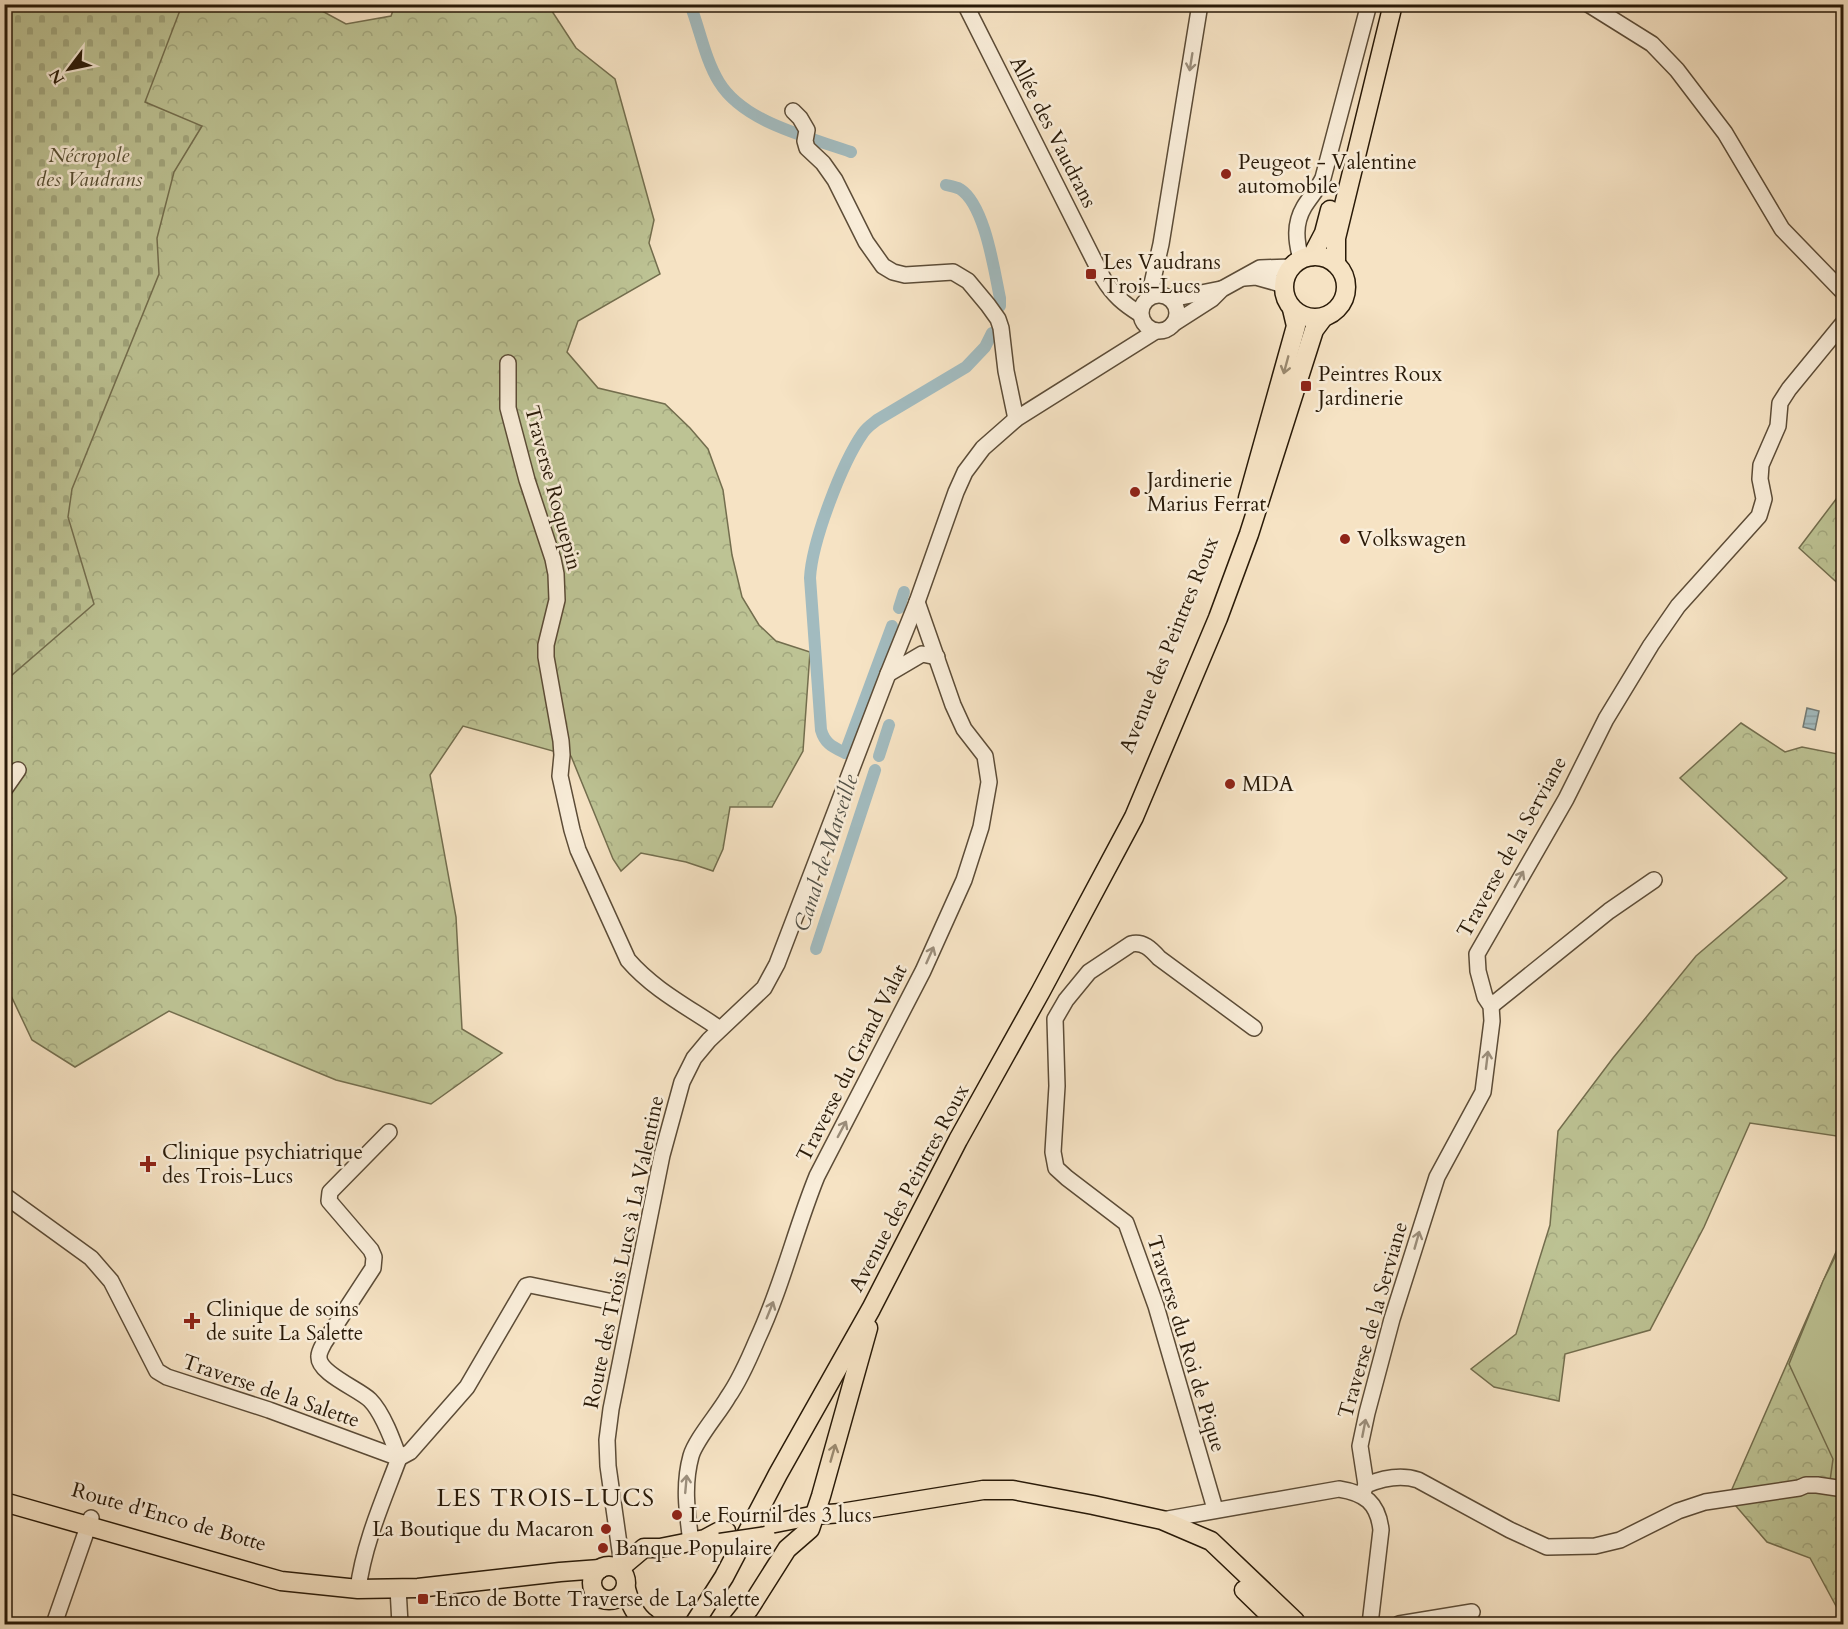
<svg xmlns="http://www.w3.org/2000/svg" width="1848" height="1629" font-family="Cardo,serif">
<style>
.forest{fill:url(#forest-crowns);stroke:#736e4e;stroke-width:1.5}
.cemetery{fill:url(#cemetery-stones);stroke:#736e4e;stroke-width:1.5}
.pitch{fill:#bdc394;stroke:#736e4e;stroke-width:1.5}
.water{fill:url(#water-rules);stroke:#727b76;stroke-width:1.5}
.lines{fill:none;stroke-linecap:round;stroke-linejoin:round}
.canal{stroke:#a2bbbf;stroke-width:12}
.minor-casing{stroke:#5c4c37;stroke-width:18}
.major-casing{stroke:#291a08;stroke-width:21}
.minor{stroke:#f9edd9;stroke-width:15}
.major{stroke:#f6e3c4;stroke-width:18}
.major-bridge-casing{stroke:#291a08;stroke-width:21;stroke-linecap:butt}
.major-bridge{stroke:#f6e3c4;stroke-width:18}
.oneway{stroke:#9b8e7b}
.oneway2{stroke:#9a896f}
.poi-dot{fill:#8f2418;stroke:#f9edd9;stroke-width:2}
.labels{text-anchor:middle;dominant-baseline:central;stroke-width:5;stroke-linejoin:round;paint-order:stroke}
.street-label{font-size:21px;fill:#291a08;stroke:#f9edd9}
.park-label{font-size:21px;font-style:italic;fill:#554d32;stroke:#f9edd9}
.poi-label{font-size:21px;fill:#291a08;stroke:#f9edd9;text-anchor:start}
.water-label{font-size:22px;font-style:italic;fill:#535248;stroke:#f9edd9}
.quarter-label{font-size:24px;letter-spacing:1.5px;fill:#291a08;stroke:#f9edd9}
</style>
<defs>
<pattern id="forest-crowns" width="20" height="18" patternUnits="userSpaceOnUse" patternTransform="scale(1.5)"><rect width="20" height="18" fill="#bdc394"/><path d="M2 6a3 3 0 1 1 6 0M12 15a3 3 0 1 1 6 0" fill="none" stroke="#a2a77e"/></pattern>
<pattern id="cemetery-stones" width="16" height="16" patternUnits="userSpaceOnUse" patternTransform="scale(1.5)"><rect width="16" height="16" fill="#bdc394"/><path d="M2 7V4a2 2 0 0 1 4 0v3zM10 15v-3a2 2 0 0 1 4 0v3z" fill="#a2a77e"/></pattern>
<pattern id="water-rules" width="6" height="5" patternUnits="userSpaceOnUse" patternTransform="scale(1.5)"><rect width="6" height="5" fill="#a2bbbf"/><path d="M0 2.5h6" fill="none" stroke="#8ca0a3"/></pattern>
</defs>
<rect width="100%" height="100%" fill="#f6e3c4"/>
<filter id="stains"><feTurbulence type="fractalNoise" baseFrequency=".00333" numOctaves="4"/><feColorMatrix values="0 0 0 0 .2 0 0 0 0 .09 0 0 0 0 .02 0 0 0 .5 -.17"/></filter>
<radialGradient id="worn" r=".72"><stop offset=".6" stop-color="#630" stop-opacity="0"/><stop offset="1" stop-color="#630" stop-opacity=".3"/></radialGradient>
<!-- forest -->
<g class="forest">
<polygon points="91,5 311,5 346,24 391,16 395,5 548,5 576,48 615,79 654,220 649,243 660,274 578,321 567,352 598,388 665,404 690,428 708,449 723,490 732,555 742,597 759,625 776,641 810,652 803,751 772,807 730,807 723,849 713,871 686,862 641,853 621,871 613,859 571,756 463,726 430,775 456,917 462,1029 502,1053 431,1104 336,1080 169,1011 75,1067 32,1040 5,983 5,276"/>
<polygon points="1843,490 1843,588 1799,548"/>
<polygon points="1741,723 1785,752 1802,747 1843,755 1843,1137 1750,1123 1704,1227 1650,1330 1565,1354 1559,1401 1494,1387 1471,1369 1516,1334 1550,1225 1558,1131 1613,1058 1696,956 1787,878 1680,778"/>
<polygon points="1843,1236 1844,1525 1836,1528 1843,1557 1843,1619 1810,1558 1767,1542 1735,1505 1732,1489"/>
</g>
<!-- cemetery -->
<polygon class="cemetery" points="5,4 182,5 145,102 202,126 174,172 157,238 159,274 72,489 68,517 94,604 5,681"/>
<!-- pitch -->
<polygon class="pitch" points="1843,1241 1843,1483 1830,1481 1833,1459 1789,1364 1823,1281"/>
<!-- water -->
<polygon class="water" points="1807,708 1819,711 1815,730 1803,727"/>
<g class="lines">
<!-- canal -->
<g class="canal">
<path d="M690,4C700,30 705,59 719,82C744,123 809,137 851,152"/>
<path d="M946,185C950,186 956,187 960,189C985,205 994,270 1000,298V306"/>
<polyline points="899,608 904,592"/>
<path d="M892,626L845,753C833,747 825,744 821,730L810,578C812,541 842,463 863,433C867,427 872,424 877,420L966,367L985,347L992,333"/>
<polyline points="879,756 889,725"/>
<polyline points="816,949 875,770"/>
</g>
<defs>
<g id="minor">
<path d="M965,4L1103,278C1113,295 1124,304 1140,314"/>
<polyline points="1588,4 1652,44 1677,70 1725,133 1782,229 1844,293"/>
<polyline points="793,111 800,118 807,130 805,141 807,148 823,163 835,180 866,242 883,266 893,272 905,275 953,272 968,281 988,305 998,319 1001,328 1006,371 1016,419"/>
<path d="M1301,259C1296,241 1294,224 1304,207C1310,197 1318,189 1323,178L1369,4"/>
<polyline points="1244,278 1256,277 1284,285"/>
<circle cx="1159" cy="313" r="18"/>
<polyline points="1149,297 1161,244 1200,4"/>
<polyline points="1171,299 1221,289"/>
<polyline points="1173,324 1212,299 1222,289 1260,268 1291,267"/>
<path d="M508,363V408L527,480L553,559L556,574L557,600L546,645V657L561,741L562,755L560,776L572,830L578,850L628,960C654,990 688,1007 720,1029"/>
<polyline points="888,674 922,654 937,657"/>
<polyline points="4,790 18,770"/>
<polyline points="1491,1006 1609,911 1654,880"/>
<path d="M389,1132L330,1192L329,1201L371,1250L374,1257L373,1268L324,1343C322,1347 319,1352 319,1356C317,1373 359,1389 370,1400C383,1413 393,1441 399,1458L410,1452L467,1387L526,1286L530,1285L613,1302"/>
<path d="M4,1195L91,1258L111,1281L157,1371L167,1377L269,1410L399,1458C383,1501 364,1543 358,1589"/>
<polyline points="1366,1485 1360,1446 1367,1413 1392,1319 1437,1177 1483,1092 1492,1021 1491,1006 1485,997 1478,971 1477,954 1566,799 1606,719 1651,645 1678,606 1759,516 1764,499 1760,479 1761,465 1778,426 1780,403 1789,389 1844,322"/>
<path d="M1362,1495L1366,1485C1383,1478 1400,1474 1418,1480L1510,1530L1547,1547L1595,1546L1620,1540L1678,1511L1705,1502L1799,1488L1806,1485H1817L1844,1489"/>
<path d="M1215,1509L1156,1306L1126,1223L1067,1178L1056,1168L1053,1152L1057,1086L1055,1019L1066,1000L1089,972L1131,944C1143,941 1151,949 1159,958L1254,1028"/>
<path d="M1162,1520L1339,1489C1365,1493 1378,1503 1381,1530L1370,1624"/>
<path d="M691,1542C687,1512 683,1485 691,1456C696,1439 719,1413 728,1397C740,1380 749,1359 757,1340C782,1287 795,1230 817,1176L923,971L964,880L981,827L989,782L985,756L964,729L953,705L917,602"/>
<polyline points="616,1568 621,1558 608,1466 607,1440 611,1409 662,1155 682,1082 694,1058 709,1040 764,988 777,964 888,674 917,602 956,492 965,472 983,448 1016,419 1156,331"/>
<polyline points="398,1588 400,1624"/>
<polyline points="54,1624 91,1518"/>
<polyline points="1399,1624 1472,1612"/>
</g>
<g id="major">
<circle cx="1315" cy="287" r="31"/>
<polyline points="1312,256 1324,233 1330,210"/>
<polyline points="1336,264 1336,238 1393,4"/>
<polyline points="1248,498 1296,326 1292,309"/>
<polyline points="4,1502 281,1581 358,1589 418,1588 560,1572 600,1569"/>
<polyline points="770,1524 816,1515 841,1513 983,1490 1013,1490 1093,1505 1162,1520 1211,1541 1295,1621 1296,1624"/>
<circle cx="609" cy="1583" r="17"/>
<polyline points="619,1569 644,1548 660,1548 705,1539 718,1532 726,1531"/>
<path d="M626,1589C630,1603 635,1616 647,1624"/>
<polyline points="1244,1590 1279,1624"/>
<polyline points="694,1624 724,1577 778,1474 871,1309 958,1140 1041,991 1134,817 1218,618 1249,534 1314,330 1323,318"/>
<polyline points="737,1624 749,1609 787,1549 810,1529 821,1496 868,1328"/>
</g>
</defs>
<!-- minor casing -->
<use href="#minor" class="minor-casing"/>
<!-- major casing -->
<use href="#major" class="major-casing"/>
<!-- minor -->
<use href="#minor" class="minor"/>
<!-- major -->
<use href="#major" class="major"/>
<defs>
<polyline id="major-bridge" points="720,1543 766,1536"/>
</defs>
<!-- major-bridge casing -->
<use href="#major-bridge" class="major-bridge-casing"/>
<!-- major-bridge -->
<use href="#major-bridge" class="major-bridge"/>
</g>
<!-- one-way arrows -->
<defs><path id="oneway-shaft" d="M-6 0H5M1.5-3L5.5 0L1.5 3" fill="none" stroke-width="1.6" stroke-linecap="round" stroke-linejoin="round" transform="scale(1.5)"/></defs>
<g class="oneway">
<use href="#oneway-shaft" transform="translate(1191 62) rotate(99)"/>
<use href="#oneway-shaft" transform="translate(1519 879) rotate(-61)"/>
<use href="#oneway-shaft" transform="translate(930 955) rotate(-66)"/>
<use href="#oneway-shaft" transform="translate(1487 1060) rotate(-83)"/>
<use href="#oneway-shaft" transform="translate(842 1129) rotate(-62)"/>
<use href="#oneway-shaft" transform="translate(1417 1240) rotate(-74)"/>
<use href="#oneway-shaft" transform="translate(770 1310) rotate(-68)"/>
<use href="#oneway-shaft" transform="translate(1364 1428) rotate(-79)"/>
<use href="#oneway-shaft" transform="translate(686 1484) rotate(-85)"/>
</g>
<g class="oneway2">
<use href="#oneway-shaft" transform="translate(1286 365) rotate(105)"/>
<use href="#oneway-shaft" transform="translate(833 1453) rotate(-74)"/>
</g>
<!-- markers -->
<g class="poi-dot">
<circle cx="1226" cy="174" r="6"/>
<rect x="1085" y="268" width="12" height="12" rx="3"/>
<rect x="1300" y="380" width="12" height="12" rx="3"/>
<circle cx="1135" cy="492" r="6"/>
<circle cx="1345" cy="539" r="6"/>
<circle cx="1230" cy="784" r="6"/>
<path d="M145 1155h6v6h6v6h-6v6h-6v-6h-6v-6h6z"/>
<path d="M189 1312h6v6h6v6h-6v6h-6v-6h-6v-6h6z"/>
<circle cx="677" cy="1515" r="6"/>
<circle cx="606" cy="1529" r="6"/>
<circle cx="603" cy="1548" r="6"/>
<rect x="417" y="1593" width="12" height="12" rx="3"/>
</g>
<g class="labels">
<!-- street labels -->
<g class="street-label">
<text transform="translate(1053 132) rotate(63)">Allée des Vaudrans</text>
<text transform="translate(553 488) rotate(75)">Traverse Roquepin</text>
<text transform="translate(1169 645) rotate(-68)">Avenue des Peintres Roux</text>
<text transform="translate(1512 847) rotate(-61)">Traverse de la Serviane</text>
<text transform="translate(852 1063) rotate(-63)">Traverse du Grand Valat</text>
<text transform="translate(909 1188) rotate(-62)">Avenue des Peintres Roux</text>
<text transform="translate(624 1252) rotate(-78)">Route des Trois Lucs à La Valentine</text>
<text transform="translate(1373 1320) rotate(-74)">Traverse de la Serviane</text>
<text transform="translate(1186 1344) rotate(73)">Traverse du Roi de Pique</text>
<text transform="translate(271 1391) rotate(19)">Traverse de la Salette</text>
<text transform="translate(169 1517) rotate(16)">Route d'Enco de Botte</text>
</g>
<!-- park labels -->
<g class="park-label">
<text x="89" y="155">Nécropole<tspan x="89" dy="24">des Vaudrans</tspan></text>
</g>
<!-- poi labels -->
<g class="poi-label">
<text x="1238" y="162">Peugeot - Valentine<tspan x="1238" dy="24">automobile</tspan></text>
<text x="1103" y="262">Les Vaudrans<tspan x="1103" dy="24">Trois-Lucs</tspan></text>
<text x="1318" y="374">Peintres Roux<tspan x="1318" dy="24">Jardinerie</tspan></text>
<text x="1147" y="480">Jardinerie<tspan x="1147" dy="24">Marius Ferrat</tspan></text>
<text x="1357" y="539">Volkswagen</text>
<text x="1242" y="784">MDA</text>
<text x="162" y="1152">Clinique psychiatrique<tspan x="162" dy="24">des Trois-Lucs</tspan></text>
<text x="206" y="1309">Clinique de soins<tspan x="206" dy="24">de suite La Salette</tspan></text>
<text x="689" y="1515">Le Fournil des 3 lucs</text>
<text x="594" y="1529" text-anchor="end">La Boutique du Macaron</text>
<text x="615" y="1548">Banque Populaire</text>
<text x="435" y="1599">Enco de Botte Traverse de La Salette</text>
</g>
<!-- water labels -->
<g class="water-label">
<text transform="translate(826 853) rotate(-72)">Canal de Marseille</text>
</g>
<!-- quarter labels -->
<g class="quarter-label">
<text x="546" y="1498">LES TROIS-LUCS</text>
</g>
</g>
<!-- margin -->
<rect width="1848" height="1629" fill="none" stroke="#f6e3c4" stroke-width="24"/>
<rect x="6" y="6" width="1836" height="1617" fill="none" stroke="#291a08" stroke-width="3"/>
<rect x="12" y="12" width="1824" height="1605" fill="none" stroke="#291a08" stroke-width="1.5"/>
<!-- north arrow -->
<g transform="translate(69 69) rotate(238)" stroke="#f9edd9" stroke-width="4.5" paint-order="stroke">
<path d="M0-4.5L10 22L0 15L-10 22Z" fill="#291a08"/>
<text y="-9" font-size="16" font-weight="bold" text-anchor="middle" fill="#291a08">N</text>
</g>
<rect width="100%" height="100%" filter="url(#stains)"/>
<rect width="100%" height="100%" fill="url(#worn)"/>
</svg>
